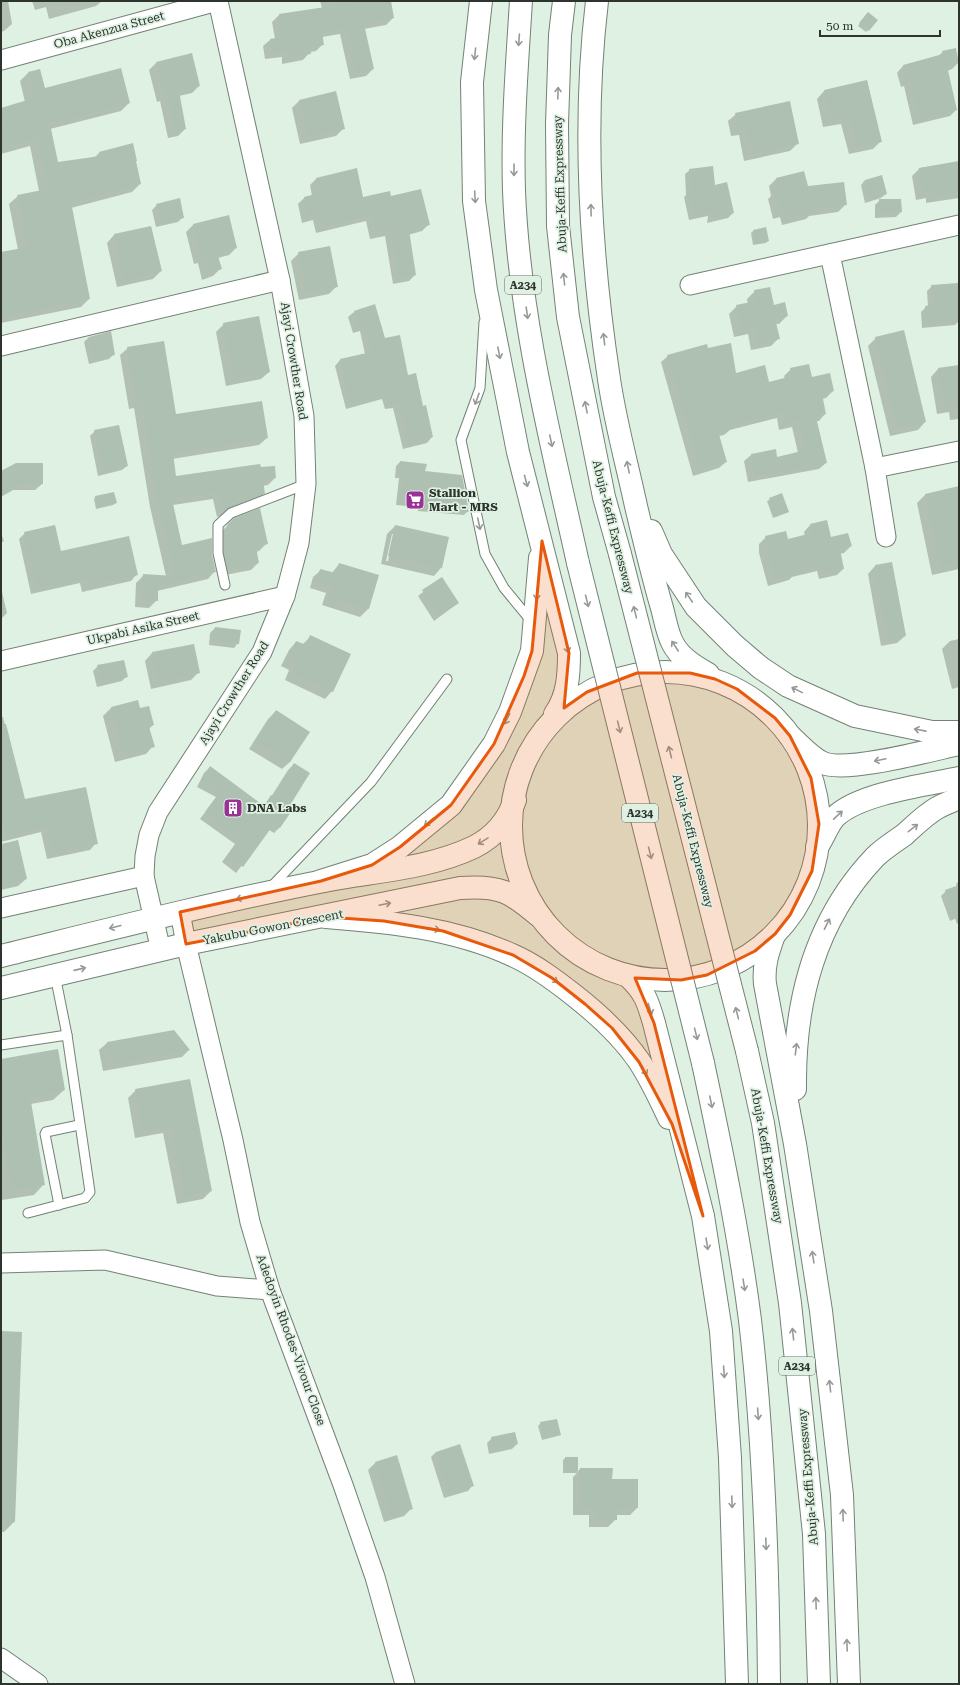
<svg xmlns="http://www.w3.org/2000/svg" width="960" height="1685" font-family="'Roboto Serif',serif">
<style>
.shadow{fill:#0003;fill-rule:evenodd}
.building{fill:#aec0b1}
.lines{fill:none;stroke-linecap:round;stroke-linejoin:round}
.lane-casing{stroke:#728275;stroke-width:11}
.street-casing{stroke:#728275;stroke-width:21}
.secondary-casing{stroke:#728275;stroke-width:24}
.highway-casing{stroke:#728275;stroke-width:24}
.lane{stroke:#fff;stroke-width:9}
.street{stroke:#fff;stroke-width:19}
.secondary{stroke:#fff;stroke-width:22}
.highway{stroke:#fff;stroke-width:22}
.highway-bridge-casing{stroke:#728275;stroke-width:24;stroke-linecap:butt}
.highway-bridge{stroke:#fff;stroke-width:22}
.oneway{stroke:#969a96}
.marked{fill:#e8590c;fill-opacity:0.2;stroke:#e8590c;stroke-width:3;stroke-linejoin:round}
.labels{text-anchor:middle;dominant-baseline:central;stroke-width:3.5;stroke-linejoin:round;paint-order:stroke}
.shield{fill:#dff1e2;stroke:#626d64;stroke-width:1}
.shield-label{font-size:11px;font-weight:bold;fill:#2d342e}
.street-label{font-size:12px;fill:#2d342e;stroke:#dff1e2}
.poi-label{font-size:12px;font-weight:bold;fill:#2d342e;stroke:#dff1e2;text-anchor:start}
</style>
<rect width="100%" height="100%" fill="#dff1e2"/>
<!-- shadow -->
<g class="shadow">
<polygon points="1,1 8,1 12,24 4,31 1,32"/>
<polygon points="32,1 102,1 96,6 49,19 46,7 35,10"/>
<polygon points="320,1 389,1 393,18 386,25 364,29 373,69 366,76 350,79 340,34 322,37 323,44 316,51 310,52 303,60 282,64 282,57 265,59 263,46 270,40 275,39 272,22 279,15 322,8"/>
<polygon points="866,15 868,30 866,32 858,26"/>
<polygon points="943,52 958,63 952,69 947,71 956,110 950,116 913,125 904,86 901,87 897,73 903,66 938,56"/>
<polygon points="156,63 199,86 192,93 179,96 185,129 178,136 168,138 160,101 157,102 149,70"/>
<polygon points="28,73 44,89 129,103 121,111 50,129 57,163 94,158 99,153 135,162 140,184 132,192 71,208 89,299 81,307 1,323 1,253 18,250 9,204 18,196 39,191 30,146 1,154 1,109 25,102 20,81"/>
<polygon points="867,81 881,141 873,149 849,154 841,124 823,127 817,99 824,91"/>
<polygon points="335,93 344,128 336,136 300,144 292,108 299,101"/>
<polygon points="736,114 798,143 790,151 744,161 739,135 731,136 728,121"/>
<polygon points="959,162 959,198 926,203 926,198 916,200 912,176 920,168"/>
<polygon points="356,169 363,198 391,197 428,225 422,231 408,235 415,275 409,281 393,284 385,236 370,239 366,221 316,233 313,220 302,223 298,204 304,198 312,196 310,185 316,179"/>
<polygon points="690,170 714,186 733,213 728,218 707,223 708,216 689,220 684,197 686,195 685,174"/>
<polygon points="804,173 807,187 845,205 838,212 809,216 806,219 782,225 780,217 773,219 768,199 771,196 769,186 776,179"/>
<polygon points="865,180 886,194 881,198 865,203 861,185"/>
<polygon points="880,200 901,212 896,217 875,218 875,205"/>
<polygon points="157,205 183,217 178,222 156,227 152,210"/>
<polygon points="193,225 236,248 229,255 218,258 220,269 213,276 202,280 198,263 194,264 186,232"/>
<polygon points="151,227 161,271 153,279 117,287 107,243 114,235"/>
<polygon points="753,231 768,241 766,243 753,245 751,233"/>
<polygon points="299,253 337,286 329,294 299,300 291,261"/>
<polygon points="957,284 959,321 955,325 922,328 921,312 926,307 928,307 927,291 932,286"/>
<polygon points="755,291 787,316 779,324 776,324 779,338 771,346 751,350 748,334 734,337 729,314 737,306 748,304 747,299"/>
<polygon points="354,312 384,339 422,407 432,437 427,443 403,449 393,408 385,409 382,399 346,409 335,366 340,360 365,354 360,331 353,333 348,317"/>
<polygon points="224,324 269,372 261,379 226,386 216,332"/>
<polygon points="89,337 114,354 109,359 89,364 84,342"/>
<polygon points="876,338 925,422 918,430 890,436 868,346"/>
<polygon points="128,348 175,415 267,438 259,445 172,459 175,477 260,468 275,478 268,485 262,486 264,493 256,501 217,517 213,499 173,505 181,546 211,554 215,571 208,579 157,591 157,600 149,608 135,607 136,583 143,576 166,576 150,507 134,408 129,409 120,355"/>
<polygon points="707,349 735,374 768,383 785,379 784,376 791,369 812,379 833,391 826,398 822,399 825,414 819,421 816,421 826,463 819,469 748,482 744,461 751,455 776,458 798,453 792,427 779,430 777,418 730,430 724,435 719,436 726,462 719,468 693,476 661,362 668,356"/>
<polygon points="959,366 959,419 950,420 949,412 937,414 931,377 938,369"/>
<polygon points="95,431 127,466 122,470 98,476 90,436"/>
<polygon points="400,462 424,472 468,511 464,515 418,511 418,507 396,505 399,478 395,478 396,466"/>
<polygon points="1,472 42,484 35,490 13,490 1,497"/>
<polygon points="959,487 959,569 932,575 917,503 925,495"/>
<polygon points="781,494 788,512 773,518 767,501"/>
<polygon points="96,496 116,503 113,505 96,509 94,499"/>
<polygon points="228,525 266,544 259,551 256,552 258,563 251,570 220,576 220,533"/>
<polygon points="810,525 830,538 851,546 844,553 840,554 843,569 837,575 819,579 817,571 792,577 789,580 768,586 759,553 759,544 766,537 787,540 805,536 804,532"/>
<path d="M395,526L448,538L441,568L434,576L381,564L387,534ZM392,534H394L388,561H386Z"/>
<polygon points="1,533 4,541 1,543"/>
<polygon points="25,533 60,552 137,574 131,581 82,592 80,583 31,594 19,539"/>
<polygon points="891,563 905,636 897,643 881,646 868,574 875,566"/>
<polygon points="339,564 377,576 368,609 360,617 322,605 326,593 310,588 313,577 321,570 332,573"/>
<polygon points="441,578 458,603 434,621 418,596"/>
<polygon points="1,588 7,613 1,619"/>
<polygon points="215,628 238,643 234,648 209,645 210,633"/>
<polygon points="311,636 332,691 325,699 285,680 289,670 281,666 289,650 296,642 303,644"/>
<polygon points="959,639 959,687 952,689 942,649 950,641"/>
<polygon points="152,653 199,672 191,680 151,689 145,661"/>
<polygon points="98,666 127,676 122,681 97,687 93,671"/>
<polygon points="137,702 139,710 153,725 149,729 153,746 146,754 115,762 103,716 111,708"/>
<polygon points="276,711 308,732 290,762 282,769 249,749 268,719"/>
<polygon points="1,717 3,717 24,800 96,843 90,850 47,859 41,832 1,842"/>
<polygon points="294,764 288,807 280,827 274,833 269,830 236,873 222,862 235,844 200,819 216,797 197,787 204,773 210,767 263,806 271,797 288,770"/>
<polygon points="1,845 26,879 18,886 1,890"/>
<polygon points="959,881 959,917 950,921 941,896 946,891 957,887 956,884"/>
<polygon points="174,1031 189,1050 182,1057 103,1071 99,1050 107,1043"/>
<polygon points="1,1060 64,1090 53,1100 31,1104 44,1184 34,1195 2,1200"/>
<polygon points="189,1081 211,1191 203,1199 177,1204 163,1133 135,1138 128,1098 136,1090"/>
<polygon points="1,1332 14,1522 4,1532 1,1532"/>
<polygon points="541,1423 560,1434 557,1436 542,1440 538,1426"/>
<polygon points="492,1438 517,1444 512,1449 489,1454 487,1443"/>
<polygon points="436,1452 472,1486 468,1491 444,1498 431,1457"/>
<polygon points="565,1458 577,1458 577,1472 580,1469 611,1480 637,1508 630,1515 616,1515 616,1519 608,1527 589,1527 589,1515 573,1515 573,1477 577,1473 563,1473 563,1460"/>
<polygon points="376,1462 412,1508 404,1516 384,1522 368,1470"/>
</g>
<!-- building -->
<g class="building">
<polygon points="345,1 391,1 394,18 364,24 374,69 356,73 347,28 322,32 324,45 310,47 311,54 289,57 288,51 272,53 270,39 282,37 279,14 345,4"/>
<polygon points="868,12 878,20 869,31 859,23"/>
<polygon points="956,48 959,63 947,66 957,110 919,119 910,80 907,81 903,65 943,54 942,51"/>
<polygon points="192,53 200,86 179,91 186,129 175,131 167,94 164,95 156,62"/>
<polygon points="121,68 130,103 50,124 58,162 100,156 99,152 133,143 137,161 136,161 141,184 71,202 90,299 1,317 1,252 28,247 17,195 48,189 38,138 1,149 1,128 6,127 1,108 34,98 28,72 40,69 45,88"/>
<polygon points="867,80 882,142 857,147 849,117 831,120 824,90"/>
<polygon points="336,91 345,129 307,137 299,100"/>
<polygon points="790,101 799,144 752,154 746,128 739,129 735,113"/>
<polygon points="959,161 959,192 933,196 934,191 923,193 919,168"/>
<polygon points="713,166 715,185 727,182 734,213 712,219 712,212 694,216 688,191 691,191 689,169"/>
<polygon points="357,168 363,197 390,191 391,196 421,189 430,225 409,230 416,275 399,278 391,230 376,233 373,215 323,227 320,214 308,217 304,197 319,193 316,178"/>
<polygon points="804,171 808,186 844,182 847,205 814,209 814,212 789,218 787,211 780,212 775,191 778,189 776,178"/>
<polygon points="882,175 887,194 870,199 865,180"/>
<polygon points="180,198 184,218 160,223 156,204"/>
<polygon points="879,199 901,199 902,212 880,214"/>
<polygon points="229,215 237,248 217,253 222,269 209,273 205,256 201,257 193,224"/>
<polygon points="151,226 162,271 124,280 114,234"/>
<polygon points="766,227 769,241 755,244 753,230"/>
<polygon points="330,246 338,287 306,293 298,252"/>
<polygon points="958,283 959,320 927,323 925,306 933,305 931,285"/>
<polygon points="770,287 774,305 785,302 788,316 775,319 780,339 758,343 755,327 742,330 736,305 756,301 754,290"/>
<polygon points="375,304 385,338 400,335 408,375 416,373 423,406 426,405 433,437 409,443 399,402 390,404 388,394 351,404 340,359 371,352 366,326 359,328 354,311"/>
<polygon points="259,316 270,372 233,379 223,323"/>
<polygon points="904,330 926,422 898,429 875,337"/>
<polygon points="111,331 115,355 93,359 89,337"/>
<polygon points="164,341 176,414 262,401 268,438 173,453 176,476 260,464 261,467 275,466 276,478 263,480 265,494 229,507 224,511 220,492 172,499 182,545 212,538 212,554 216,572 158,586 158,601 142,600 143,574 175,576 157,500 142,402 136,403 127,347"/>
<polygon points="731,343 736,373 765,365 769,382 792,376 790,368 809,364 812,377 830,373 834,391 822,394 826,414 816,417 827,463 754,476 751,454 776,449 777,457 806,450 799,420 786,423 783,412 732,425 732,429 718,431 727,462 700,470 667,355 707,344 708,348"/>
<polygon points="959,365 959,405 944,407 938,368"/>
<polygon points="119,425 128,466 103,471 94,430"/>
<polygon points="400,461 427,464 425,471 462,475 469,512 422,507 422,503 400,501 403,474 399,474"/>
<polygon points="16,463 43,463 43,484 20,484 1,495 1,471"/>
<polygon points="959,486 959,563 940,567 925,494"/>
<polygon points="114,492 117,503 98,507 95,496"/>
<polygon points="782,493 789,512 775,517 769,498"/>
<polygon points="260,508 268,544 256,547 259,563 228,569 224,552 224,535 229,533 227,525 234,518"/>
<polygon points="827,520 831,537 848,533 852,546 840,549 844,569 825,573 823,565 796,572 796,574 774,580 766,545 767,545 765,536 786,531 788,539 812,533 810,524"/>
<polygon points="55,525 61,551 129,536 138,575 88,586 86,578 37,589 24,532"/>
<polygon points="395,525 449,537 442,568 388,556"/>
<polygon points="892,562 906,636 888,639 875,565"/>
<polygon points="339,563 379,575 369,609 329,597 333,585 317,581 320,569 336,573"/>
<polygon points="442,577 459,603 439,616 422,590"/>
<polygon points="215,627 241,630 239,644 213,641"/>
<polygon points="310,635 351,654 333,692 292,672 296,663 288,659 296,641 306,645"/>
<polygon points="194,644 200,673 158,682 152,652"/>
<polygon points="124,660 128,677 101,683 97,665"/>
<polygon points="138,700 140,708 149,706 154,725 149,727 155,747 123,755 111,707"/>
<polygon points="276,710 310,732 290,762 256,741"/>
<polygon points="1,724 6,724 25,799 86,787 98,844 53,853 48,826 6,836 1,815"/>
<polygon points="294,763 310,773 289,807 293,809 280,828 274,824 243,867 227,856 240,838 205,812 221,791 202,781 210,766 264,806 271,795 273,796"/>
<polygon points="18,840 27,879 1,885 1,844"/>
<polygon points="959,885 959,923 957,924 945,890"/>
<polygon points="174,1030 190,1050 111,1064 107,1042"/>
<polygon points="58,1049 65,1090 30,1096 45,1185 12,1190 1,1125 1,1059"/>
<polygon points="190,1079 212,1191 184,1197 171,1126 142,1131 135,1089"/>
<polygon points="1,1331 22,1332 15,1522 1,1522"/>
<polygon points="557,1419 561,1435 544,1439 540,1422"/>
<polygon points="515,1432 518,1444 494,1450 491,1437"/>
<polygon points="460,1444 474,1486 449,1494 436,1452"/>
<polygon points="397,1455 413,1509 391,1515 375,1462"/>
<rect x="565" y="1457" width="13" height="14"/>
<polygon points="580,1468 613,1468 612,1479 638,1479 638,1508 617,1508 617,1520 596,1520 596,1508 580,1508"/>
</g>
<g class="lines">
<defs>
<g id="lane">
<polyline points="484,322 480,388 461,440 485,554 504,588 532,622"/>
<polyline points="225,585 218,553 218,525 231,513 306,484"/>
<polyline points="270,888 371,782 447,679"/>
<polyline points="1,1045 67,1035"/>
<polyline points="59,1205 45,1134 46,1132 79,1125"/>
<polyline points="28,1213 85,1198 90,1192 67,1035 55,975"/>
</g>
<g id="street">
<polyline points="1,60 217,1"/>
<polyline points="830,254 875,468 886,537"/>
<polyline points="690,285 959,225"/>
<polyline points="1,346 280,280"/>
<polyline points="875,468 959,451"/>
<polyline points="1,661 285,596"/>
<polyline points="1,908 144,876"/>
<polyline points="180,912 186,944 233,1140 250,1222 270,1290 343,1485 375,1577 405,1684"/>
<polyline points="161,951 144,876 145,856 149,835 158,812 262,652 285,596 299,543 306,484 304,416 280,280 218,1"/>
<polyline points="1,1263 105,1260 217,1286 270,1290"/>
<polyline points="1,1658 38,1684"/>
</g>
<g id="secondary">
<path d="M790,736C800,745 811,758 823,763C847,773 931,750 959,744"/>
<path d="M817,847C823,839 829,822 836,816C861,793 926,785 959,778"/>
<path d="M1,956C107,930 212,903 319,882C370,871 426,870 474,847C494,837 508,820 515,800"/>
<path d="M1,988L186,944L460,888C499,885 510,891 539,916"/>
</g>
<g id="highway">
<path d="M481,1L472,82L474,201L486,290L518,452L569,653C569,674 568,696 555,714"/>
<path d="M521,1C517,64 512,128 514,191C519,317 551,441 578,563"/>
<polyline points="564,1 560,35 557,124 558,226 568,317 604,497 620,554"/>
<path d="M597,1C582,127 590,254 609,379C615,421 627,464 636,506C644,540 652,574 662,608C665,619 667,632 672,642C679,657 694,666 708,674"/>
<polyline points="651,531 661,554 696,607 735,646 761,668 788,686 855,716 932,732 959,732"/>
<circle cx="665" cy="826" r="154"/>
<polyline points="321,881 372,865 400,847 451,805 494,744 510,712 532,651 540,558"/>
<path d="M326,917C390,922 453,928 512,955C535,965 556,981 575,996C599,1015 622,1036 639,1061C651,1079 660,1099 669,1118"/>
<path d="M774,935C768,952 763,966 765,984L795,1144L821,1311L842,1495L849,1684"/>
<path d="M629,977C645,992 648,1002 654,1023L703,1216L721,1331L730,1458L737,1684"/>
<polyline points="747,1051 763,1123 790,1303 814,1534 819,1684"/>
<path d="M703,1063C721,1148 739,1234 750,1320C764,1440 768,1563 769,1684"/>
<path d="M795,1089C794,1002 814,921 875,857C883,849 894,842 904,835C914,826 925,815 937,808C944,804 952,801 959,798"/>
</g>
</defs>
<!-- lane casing -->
<use href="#lane" class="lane-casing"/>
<!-- street casing -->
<use href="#street" class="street-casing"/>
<!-- secondary casing -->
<use href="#secondary" class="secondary-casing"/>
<!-- highway casing -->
<use href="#highway" class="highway-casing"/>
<!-- lane -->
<use href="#lane" class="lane"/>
<!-- street -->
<use href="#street" class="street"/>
<!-- secondary -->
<use href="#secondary" class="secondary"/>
<!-- highway -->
<use href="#highway" class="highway"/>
<defs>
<g id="highway-bridge">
<polyline points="620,554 747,1051"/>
<polyline points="578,563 703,1063"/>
</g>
</defs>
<!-- highway-bridge casing -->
<use href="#highway-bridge" class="highway-bridge-casing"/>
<!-- highway-bridge -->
<use href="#highway-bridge" class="highway-bridge"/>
</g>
<!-- one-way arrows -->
<defs><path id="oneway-shaft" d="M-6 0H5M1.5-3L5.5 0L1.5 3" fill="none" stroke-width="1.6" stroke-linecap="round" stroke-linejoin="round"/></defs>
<g class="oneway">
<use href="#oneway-shaft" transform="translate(519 40) rotate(94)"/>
<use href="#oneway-shaft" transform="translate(475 54) rotate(96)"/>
<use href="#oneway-shaft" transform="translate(558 93) rotate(-88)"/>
<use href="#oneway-shaft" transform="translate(514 170) rotate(90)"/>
<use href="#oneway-shaft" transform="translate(475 197) rotate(87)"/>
<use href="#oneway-shaft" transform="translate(591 210) rotate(-91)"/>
<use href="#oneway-shaft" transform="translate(564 279) rotate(-96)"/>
<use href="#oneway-shaft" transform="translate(527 313) rotate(82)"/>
<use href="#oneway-shaft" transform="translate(604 339) rotate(-97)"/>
<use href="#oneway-shaft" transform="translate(499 353) rotate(79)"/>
<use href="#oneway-shaft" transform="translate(477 399) rotate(110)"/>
<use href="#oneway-shaft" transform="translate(586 407) rotate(-101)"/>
<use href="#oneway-shaft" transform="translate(551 441) rotate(78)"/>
<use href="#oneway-shaft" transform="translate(628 467) rotate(-102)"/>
<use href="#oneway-shaft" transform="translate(526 481) rotate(75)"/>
<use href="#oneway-shaft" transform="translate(479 524) rotate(78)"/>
<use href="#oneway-shaft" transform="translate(537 594) rotate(95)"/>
<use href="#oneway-shaft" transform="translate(689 597) rotate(-124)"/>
<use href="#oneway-shaft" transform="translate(587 601) rotate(76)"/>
<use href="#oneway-shaft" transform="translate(635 612) rotate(-104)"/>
<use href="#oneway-shaft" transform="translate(675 646) rotate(-123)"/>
<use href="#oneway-shaft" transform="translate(567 647) rotate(78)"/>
<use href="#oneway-shaft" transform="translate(797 690) rotate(-154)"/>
<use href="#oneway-shaft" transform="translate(507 719) rotate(117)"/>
<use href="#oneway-shaft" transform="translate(619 727) rotate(76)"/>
<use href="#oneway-shaft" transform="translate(920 730) rotate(-169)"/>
<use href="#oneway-shaft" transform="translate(670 752) rotate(-104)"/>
<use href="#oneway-shaft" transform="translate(880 760) rotate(168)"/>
<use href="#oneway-shaft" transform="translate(838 815) rotate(-43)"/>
<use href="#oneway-shaft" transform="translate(429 822) rotate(140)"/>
<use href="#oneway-shaft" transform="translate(913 828) rotate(-38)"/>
<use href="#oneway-shaft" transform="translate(483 841) rotate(148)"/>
<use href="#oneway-shaft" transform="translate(650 853) rotate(76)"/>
<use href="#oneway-shaft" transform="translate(242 898) rotate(168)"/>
<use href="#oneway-shaft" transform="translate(385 904) rotate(-12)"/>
<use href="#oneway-shaft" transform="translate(827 924) rotate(-64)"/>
<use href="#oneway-shaft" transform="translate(115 927) rotate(166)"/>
<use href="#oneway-shaft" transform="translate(434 929) rotate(9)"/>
<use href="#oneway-shaft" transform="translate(80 969) rotate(-13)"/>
<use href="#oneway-shaft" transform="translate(553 979) rotate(35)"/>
<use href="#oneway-shaft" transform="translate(650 1009) rotate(72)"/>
<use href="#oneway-shaft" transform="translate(737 1013) rotate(-104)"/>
<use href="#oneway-shaft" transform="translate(696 1034) rotate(76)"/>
<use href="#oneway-shaft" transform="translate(796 1049) rotate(-83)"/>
<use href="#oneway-shaft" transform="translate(644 1070) rotate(61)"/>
<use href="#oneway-shaft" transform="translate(711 1102) rotate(78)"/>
<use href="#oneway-shaft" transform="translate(707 1244) rotate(81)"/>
<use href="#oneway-shaft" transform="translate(813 1257) rotate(-99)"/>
<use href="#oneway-shaft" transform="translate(744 1285) rotate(81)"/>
<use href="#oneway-shaft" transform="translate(793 1334) rotate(-96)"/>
<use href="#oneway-shaft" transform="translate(724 1372) rotate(86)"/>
<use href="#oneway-shaft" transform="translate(830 1386) rotate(-96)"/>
<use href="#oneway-shaft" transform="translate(758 1414) rotate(86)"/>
<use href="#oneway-shaft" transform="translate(732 1502) rotate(88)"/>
<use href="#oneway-shaft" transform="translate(843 1515) rotate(-92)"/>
<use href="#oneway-shaft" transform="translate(766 1544) rotate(88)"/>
<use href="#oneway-shaft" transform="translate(816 1603) rotate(-92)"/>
<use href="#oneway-shaft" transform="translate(847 1645) rotate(-92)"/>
</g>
<!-- marked area -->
<path class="marked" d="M542,541L569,653L564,708L587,692L637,673H690L715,679L737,689L775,718L790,736L811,778L819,824L812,871L790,915L775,934L755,951L707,975L681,980L635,978L654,1023L703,1216L672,1124L639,1062L612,1028L585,1004L552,978L513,955L443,931L384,921L326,917L186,944L180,912L321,881L372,865L400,847L451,805L494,744L524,676L532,651Z"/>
<!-- icons -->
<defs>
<symbol id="supermarket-square" viewBox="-11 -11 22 22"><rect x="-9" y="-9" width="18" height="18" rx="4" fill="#9a3194" stroke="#dff1e2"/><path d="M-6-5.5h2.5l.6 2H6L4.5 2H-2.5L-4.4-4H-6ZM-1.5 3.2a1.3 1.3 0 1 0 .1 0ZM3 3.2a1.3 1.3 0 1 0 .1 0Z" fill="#fff"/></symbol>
<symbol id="building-square" viewBox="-11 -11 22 22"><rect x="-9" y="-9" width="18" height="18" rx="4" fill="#9a3194" stroke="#dff1e2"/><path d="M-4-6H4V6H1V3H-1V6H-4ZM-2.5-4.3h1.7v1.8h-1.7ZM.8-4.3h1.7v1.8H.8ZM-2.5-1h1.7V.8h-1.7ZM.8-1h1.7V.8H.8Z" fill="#fff"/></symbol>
</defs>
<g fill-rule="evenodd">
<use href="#supermarket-square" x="404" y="489" width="22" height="22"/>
<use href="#building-square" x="222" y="797" width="22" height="22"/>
</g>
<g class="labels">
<!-- shield labels -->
<g class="shield">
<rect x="505" y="276" width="36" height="18" rx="3"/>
<rect x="622" y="804" width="36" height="18" rx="3"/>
<rect x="779" y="1357" width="36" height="18" rx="3"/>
</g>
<g class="shield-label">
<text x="523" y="285">A234</text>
<text x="640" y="813">A234</text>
<text x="797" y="1366">A234</text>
</g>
<!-- street labels -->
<g class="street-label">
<text transform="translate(109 30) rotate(-15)">Oba Akenzua Street</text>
<text transform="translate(560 184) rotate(-92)">Abuja-Keffi Expressway</text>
<text transform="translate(294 361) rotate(81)">Ajayi Crowther Road</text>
<text transform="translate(613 527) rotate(76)">Abuja-Keffi Expressway</text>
<text transform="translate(143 628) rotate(-13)">Ukpabi Asika Street</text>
<text transform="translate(234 693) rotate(-58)">Ajayi Crowther Road</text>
<text transform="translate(693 841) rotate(76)">Abuja-Keffi Expressway</text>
<text transform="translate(273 927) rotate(-11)">Yakubu Gowon Crescent</text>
<text transform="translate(767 1156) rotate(80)">Abuja-Keffi Expressway</text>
<text transform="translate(291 1340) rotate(70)">Adedoyin Rhodes-Vivour Close</text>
<text transform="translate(808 1477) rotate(-95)">Abuja-Keffi Expressway</text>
</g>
<!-- poi labels -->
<g class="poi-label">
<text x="429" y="493">Stallion<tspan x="429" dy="14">Mart - MRS</tspan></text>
<text x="247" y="808">DNA Labs</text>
</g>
</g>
<!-- border -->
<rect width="960" height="1685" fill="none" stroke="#2d342e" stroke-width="4"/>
<!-- scale -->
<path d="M820 30v6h120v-6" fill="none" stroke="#2d342e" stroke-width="2"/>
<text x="826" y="30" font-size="12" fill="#2d342e" stroke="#dff1e2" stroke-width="3" paint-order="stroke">50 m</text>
</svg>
